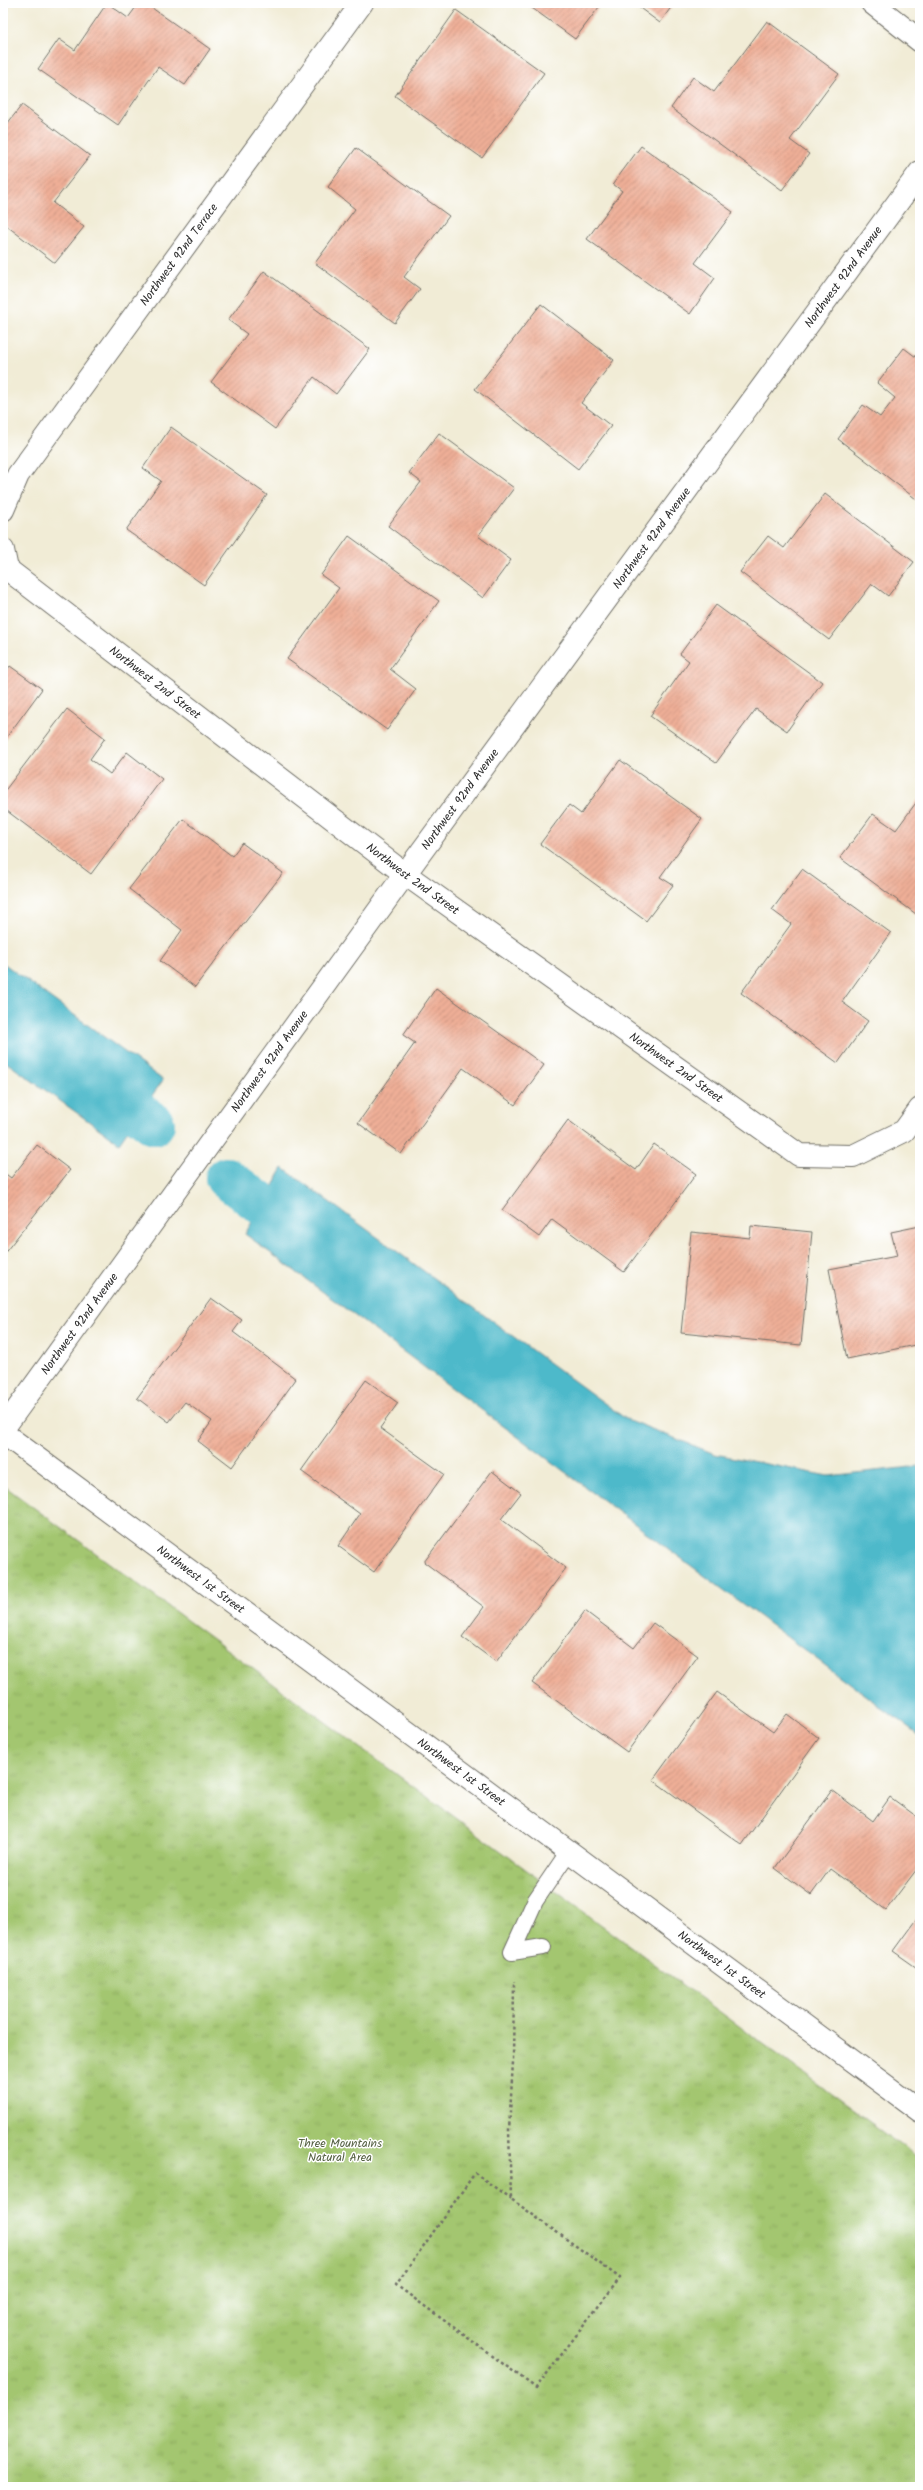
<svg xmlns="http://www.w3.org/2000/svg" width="923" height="2490" font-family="Kalam,sans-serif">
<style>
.park{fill:url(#park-tufts);stroke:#67784d}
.water{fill:#4eb9ca;stroke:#3c727a}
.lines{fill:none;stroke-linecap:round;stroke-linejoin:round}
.canal{stroke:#4eb9ca;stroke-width:42}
.building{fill:url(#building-hatch)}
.service-casing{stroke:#706f67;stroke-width:18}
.minor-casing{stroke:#706f67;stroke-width:24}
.path{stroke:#706f67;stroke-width:2.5;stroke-dasharray:3 3;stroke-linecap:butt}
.service{stroke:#fff;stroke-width:16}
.minor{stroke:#fff;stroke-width:22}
.labels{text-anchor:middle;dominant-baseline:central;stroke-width:3;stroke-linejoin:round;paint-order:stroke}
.street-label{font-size:12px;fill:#2b2b2b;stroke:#fff}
.park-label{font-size:12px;fill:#556143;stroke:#fff}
</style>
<defs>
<pattern id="park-tufts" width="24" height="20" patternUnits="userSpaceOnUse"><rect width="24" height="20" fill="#a3c66f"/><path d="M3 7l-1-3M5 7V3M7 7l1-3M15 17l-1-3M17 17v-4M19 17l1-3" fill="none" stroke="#8caa60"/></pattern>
<pattern id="building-hatch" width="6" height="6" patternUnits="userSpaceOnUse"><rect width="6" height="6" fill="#efaf97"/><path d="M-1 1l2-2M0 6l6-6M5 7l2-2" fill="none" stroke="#c28f7b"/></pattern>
</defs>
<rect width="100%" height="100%" fill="#fff"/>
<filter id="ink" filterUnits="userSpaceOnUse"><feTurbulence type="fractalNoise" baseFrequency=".025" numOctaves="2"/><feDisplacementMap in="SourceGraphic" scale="8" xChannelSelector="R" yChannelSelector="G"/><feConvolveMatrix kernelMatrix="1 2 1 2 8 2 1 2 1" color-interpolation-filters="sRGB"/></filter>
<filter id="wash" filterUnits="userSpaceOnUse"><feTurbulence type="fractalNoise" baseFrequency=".012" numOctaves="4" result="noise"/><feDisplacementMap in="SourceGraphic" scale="16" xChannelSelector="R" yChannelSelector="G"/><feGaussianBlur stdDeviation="0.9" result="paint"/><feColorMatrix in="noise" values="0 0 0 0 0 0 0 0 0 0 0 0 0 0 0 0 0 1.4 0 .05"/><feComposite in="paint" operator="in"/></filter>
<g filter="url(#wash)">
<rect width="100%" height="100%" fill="#f1ecd6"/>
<!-- park -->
<polygon class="park" points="3,1485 920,2159 920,2487 3,2487"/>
<!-- water -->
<g class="water">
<polygon points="3,963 163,1080 119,1143 3,1060"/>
<polygon points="283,1168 626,1419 715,1454 828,1476 920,1466 920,1736 245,1234"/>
</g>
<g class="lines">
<!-- canal -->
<g class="canal">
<polyline points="3,1009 154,1124"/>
<polyline points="226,1178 309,1239"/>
</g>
</g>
<g id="blocks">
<!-- building -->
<g class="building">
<polygon points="107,3 128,18 139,3 145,3 210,49 185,85 158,67 118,125 38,69 59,39 75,50"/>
<polygon points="525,3 602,3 575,39"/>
<polygon points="633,3 674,3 660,23"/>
<polygon points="456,10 544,73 482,158 395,96"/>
<polygon points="767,21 839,74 790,140 809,154 782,190 671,108 693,77 714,92"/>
<polygon points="22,105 90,156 53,203 84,227 55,263 3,223 3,129"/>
<polygon points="641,146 733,212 695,263 715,278 690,314 587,239 622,191 613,184"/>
<polygon points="356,148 449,216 404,277 420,289 395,323 315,263 355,209 328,187"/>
<polygon points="264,271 370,349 336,394 314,377 275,429 211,382 247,334 228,320"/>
<polygon points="541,304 614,360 581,403 611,426 578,469 475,389"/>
<polygon points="904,348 920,360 920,502 838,439 863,405 880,417 895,398 877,383"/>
<polygon points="171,427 267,495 204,585 126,530 161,481 143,468"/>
<polygon points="439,433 514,488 478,536 511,560 483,598 388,526 421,482 409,473"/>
<polygon points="825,494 914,562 888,596 872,584 829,640 740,572 768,536 784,548"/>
<polygon points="349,536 439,601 390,669 416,689 387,730 287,659 339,588 321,575"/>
<polygon points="716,605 822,682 787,731 756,709 716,763 650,716 689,661 680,654"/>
<polygon points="10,666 42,689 3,742 3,675"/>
<polygon points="67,709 105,738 90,759 110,774 127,752 162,779 91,874 3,808 3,793"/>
<polygon points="620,760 702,819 660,877 673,885 646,921 540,844 569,805 581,814"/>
<polygon points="918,800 920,802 920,917 840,858 873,814 896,830"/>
<polygon points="183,819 232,856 242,843 283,873 195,987 160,961 182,930 129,889"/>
<polygon points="802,869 891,933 842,1002 868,1021 838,1063 741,993 791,924 772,910"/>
<polygon points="436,988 544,1065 515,1105 463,1068 401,1154 358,1123 415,1043 403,1035"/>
<polygon points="568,1120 636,1170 654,1144 696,1174 624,1272 552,1219 539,1237 502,1210"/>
<polygon points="37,1145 70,1170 3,1255 3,1172 11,1178"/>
<polygon points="751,1226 812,1232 801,1345 681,1333 691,1232 750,1238"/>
<polygon points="920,1226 920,1344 847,1359 829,1269 897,1256 891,1232"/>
<polygon points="211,1298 242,1320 233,1332 296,1379 232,1467 198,1441 212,1421 185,1402 169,1422 137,1398"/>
<polygon points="366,1380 398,1403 380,1428 444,1474 374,1572 338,1546 360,1514 301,1471"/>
<polygon points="492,1471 521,1493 501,1519 566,1568 496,1662 462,1637 484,1607 424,1562"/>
<polygon points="585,1611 634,1648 653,1623 698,1656 627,1752 532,1683"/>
<polygon points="717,1692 773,1732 787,1714 819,1738 742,1845 653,1780"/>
<polygon points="832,1790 873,1821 890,1797 920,1819 920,1865 886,1910 830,1869 811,1895 775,1868"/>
<polygon points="920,1914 920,1970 893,1951"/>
</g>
</g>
</g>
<g filter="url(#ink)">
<use href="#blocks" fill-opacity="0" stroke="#706f67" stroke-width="1"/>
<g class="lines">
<defs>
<polyline id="service" points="543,1947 512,1952 535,1901 569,1851"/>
<g id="minor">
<polyline points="872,3 920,41"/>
<path id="s1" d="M3,510L18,475L362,3"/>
<path id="s2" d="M3,550L7,569L405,874L799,1155L853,1156L904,1131L920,1109"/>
<path id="s3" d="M3,1429L405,874L920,172"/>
<path id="s4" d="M3,1433L920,2111"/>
</g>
</defs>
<!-- service casing -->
<use href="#service" class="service-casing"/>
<!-- minor casing -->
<use href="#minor" class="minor-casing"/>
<!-- path -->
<polyline class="path" points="511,2199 475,2173 396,2285 536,2388 620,2278 511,2199 509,2130 513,2062 514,1981"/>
<!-- service -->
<use href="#service" class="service"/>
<!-- minor -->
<use href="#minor" class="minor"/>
</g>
</g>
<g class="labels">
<!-- street labels -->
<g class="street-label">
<text stroke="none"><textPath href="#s1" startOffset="311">Northwest 92nd Terrace</textPath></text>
<text stroke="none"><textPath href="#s3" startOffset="1426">Northwest 92nd Avenue</textPath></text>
<text stroke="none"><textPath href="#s3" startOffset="1102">Northwest 92nd Avenue</textPath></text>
<text stroke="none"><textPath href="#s2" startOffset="206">Northwest 2nd Street</textPath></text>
<text stroke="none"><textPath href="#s3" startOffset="778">Northwest 92nd Avenue</textPath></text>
<text stroke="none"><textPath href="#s2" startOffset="530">Northwest 2nd Street</textPath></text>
<text stroke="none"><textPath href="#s3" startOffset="454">Northwest 92nd Avenue</textPath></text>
<text stroke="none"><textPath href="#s2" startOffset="854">Northwest 2nd Street</textPath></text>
<text stroke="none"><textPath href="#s3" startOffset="130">Northwest 92nd Avenue</textPath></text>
<text stroke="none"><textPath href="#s4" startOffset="246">Northwest 1st Street</textPath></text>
<text stroke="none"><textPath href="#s4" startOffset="570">Northwest 1st Street</textPath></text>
<text stroke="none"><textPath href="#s4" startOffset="894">Northwest 1st Street</textPath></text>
</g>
<!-- park labels -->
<g class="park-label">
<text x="340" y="2143">Three Mountains<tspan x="340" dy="14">Natural Area</tspan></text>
</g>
</g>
<!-- margin -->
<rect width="923" height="2490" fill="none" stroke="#fff" stroke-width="16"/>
</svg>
